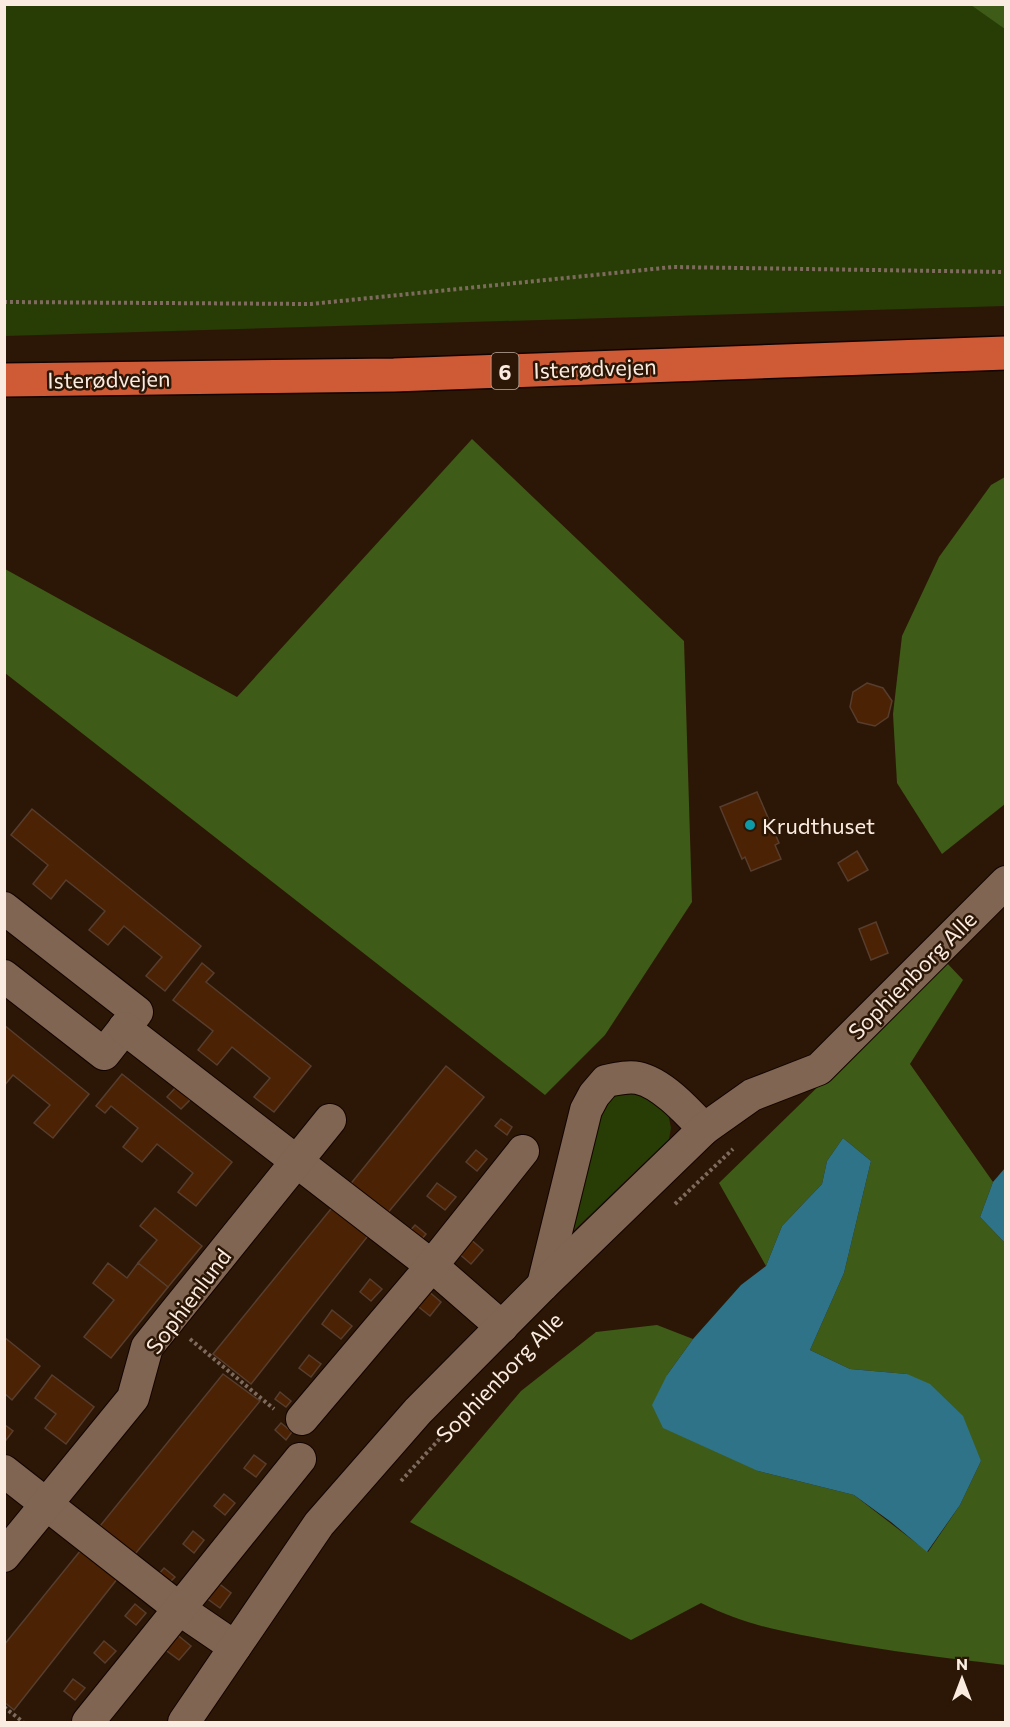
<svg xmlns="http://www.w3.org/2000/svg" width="1010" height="1727" font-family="Commissioner,sans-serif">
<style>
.green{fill:#273d05}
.forest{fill:#3f5b18}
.water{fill:#2e7388}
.building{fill:#4b2203;stroke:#573d2e;stroke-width:1.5}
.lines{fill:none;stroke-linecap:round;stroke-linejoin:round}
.minor-casing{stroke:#130300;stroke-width:34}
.highway-casing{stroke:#130300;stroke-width:36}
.path{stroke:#7e6b5d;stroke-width:4;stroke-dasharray:3 3;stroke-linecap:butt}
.minor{stroke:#7f6552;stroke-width:32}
.highway{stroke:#cf5a36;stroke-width:33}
.culture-dot{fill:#0f9aa8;stroke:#2c1706;stroke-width:2}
.labels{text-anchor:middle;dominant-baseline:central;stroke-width:5;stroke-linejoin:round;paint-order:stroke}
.shield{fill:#2c1706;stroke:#bdac9f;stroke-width:1.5}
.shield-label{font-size:21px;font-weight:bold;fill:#fbece1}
.street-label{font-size:22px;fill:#fbece1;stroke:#2c1706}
.poi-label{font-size:22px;fill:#fbece1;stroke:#2c1706;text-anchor:start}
</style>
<rect width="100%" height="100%" fill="#2c1706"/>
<!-- green -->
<g class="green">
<polygon points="4,5 1005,5 1005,306 5,336"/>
<polygon points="636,1090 668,1113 671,1128 669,1139 563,1241 597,1113 611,1096"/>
</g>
<!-- forest -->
<g class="forest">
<polygon points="971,5 1005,5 1005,29"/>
<polygon points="472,439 684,641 692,902 605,1035 545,1095 5,673 5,569 237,697"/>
<polygon points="1005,477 1005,804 942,854 897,783 893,714 902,636 939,557 991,485"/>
<path d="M946,962L963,980L910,1064L993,1182L980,1217L1005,1243V1665C946,1658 887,1651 828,1640C779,1631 746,1625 701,1603L631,1640L410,1522L521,1391L596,1332L657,1325L693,1339L667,1375L758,1471L854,1495L928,1552L960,1505L981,1461L907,1374L850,1369L810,1350L844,1273L871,1161L843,1138L827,1161L822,1184L782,1226L766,1266L719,1183Z"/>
</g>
<!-- water -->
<g class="water">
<polygon points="843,1138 871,1161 844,1273 810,1350 850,1369 907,1374 930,1384 963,1416 981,1461 960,1505 927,1552 891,1522 854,1495 758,1471 663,1428 652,1405 667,1375 693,1339 741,1285 766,1266 782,1226 822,1184 827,1161"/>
<polygon points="1005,1168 1005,1243 980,1217 993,1182"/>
</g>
<!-- building -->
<g class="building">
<polygon points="867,683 883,688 892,701 888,717 875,726 858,722 850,707 853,692"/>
<polygon points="757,792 779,843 775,845 781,859 751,871 745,857 742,859 720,807"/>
<polygon points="32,809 201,946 165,991 146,976 162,957 124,926 108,945 89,930 105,911 66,880 51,899 33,884 48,865 11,835"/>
<polygon points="857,851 868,870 848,881 838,863"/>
<polygon points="876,922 888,953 871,960 859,929"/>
<polygon points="202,963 214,973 206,982 311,1066 274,1112 254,1097 270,1078 232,1047 217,1065 198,1050 213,1031 173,1000"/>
<polygon points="4,1025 89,1094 53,1138 34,1123 50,1105 13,1075 4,1086"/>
<polygon points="446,1066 484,1097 386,1215 349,1186"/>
<polygon points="122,1074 232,1162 196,1206 178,1192 193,1173 157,1144 142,1162 123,1147 138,1128 111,1106 105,1113 96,1106"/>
<polygon points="176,1087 190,1100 181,1109 167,1097"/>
<polygon points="501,1119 512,1127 507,1135 495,1126"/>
<polygon points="476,1150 487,1159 477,1171 466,1162"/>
<polygon points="437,1183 456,1197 445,1210 427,1196"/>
<polygon points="339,1199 375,1227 251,1384 213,1354"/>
<polygon points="155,1208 202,1246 168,1287 138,1263 157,1240 140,1226"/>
<polygon points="415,1225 426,1234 420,1241 409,1232"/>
<polygon points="469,1238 483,1250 471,1264 457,1252"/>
<polygon points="108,1263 127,1278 138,1263 168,1287 111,1358 84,1337 114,1300 93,1283"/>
<polygon points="370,1279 382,1289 371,1301 360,1292"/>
<polygon points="427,1290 441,1302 430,1316 415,1304"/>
<polygon points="332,1310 352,1326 341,1339 322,1324"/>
<polygon points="4,1337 40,1366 12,1400 4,1393"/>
<polygon points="309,1355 321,1364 311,1377 299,1368"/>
<polygon points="223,1374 260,1401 131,1559 96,1531"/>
<polygon points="52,1375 94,1407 66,1444 45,1428 56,1414 35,1398"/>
<polygon points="280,1392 291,1401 286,1407 275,1399"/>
<polygon points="281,1423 292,1432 286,1440 275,1430"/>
<polygon points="5,1425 13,1431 6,1440 4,1439"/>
<polygon points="254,1455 266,1464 256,1477 244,1468"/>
<polygon points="224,1494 235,1503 225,1515 214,1506"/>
<polygon points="193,1531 204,1540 194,1553 183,1544"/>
<polygon points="89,1540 125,1569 14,1710 4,1702 4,1645"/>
<polygon points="164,1568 175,1577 169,1583 158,1575"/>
<polygon points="217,1582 231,1593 220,1608 205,1597"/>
<polygon points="135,1604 146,1613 136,1625 125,1616"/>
<polygon points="175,1633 191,1646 179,1660 163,1648"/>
<polygon points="104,1641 116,1651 105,1663 94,1653"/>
<polygon points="73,1679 85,1688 75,1700 64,1691"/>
</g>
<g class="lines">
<defs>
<g id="minor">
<polyline points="4,908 137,1012 104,1054 4,976"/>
<polyline points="124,1028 432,1266 502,1327"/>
<path d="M543,1285L586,1110L594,1095L606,1081C616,1079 628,1076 638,1078C662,1083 688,1112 704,1129"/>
<polyline points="302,1419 425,1274 523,1151"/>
<polyline points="4,1471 185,1613 235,1647"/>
<polyline points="4,1556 133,1398 147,1347 330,1120"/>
<polyline points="88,1722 300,1459"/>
<polyline points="184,1722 319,1524 418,1411 543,1285 704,1129 752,1095 819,1069 1006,882"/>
</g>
<polyline id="highway" points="4,380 394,375 1006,353"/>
</defs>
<!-- minor casing -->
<use href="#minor" class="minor-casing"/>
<!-- highway casing -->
<use href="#highway" class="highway-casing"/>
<!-- path -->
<g class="path">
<polyline points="4,302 311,304 673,267 1006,272"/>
<polyline points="675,1204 733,1149"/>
<polyline points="190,1339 274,1409"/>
<polyline points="401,1481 465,1411"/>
<polyline points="4,1707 23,1722"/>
</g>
<!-- minor -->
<use href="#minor" class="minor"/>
<!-- highway -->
<use href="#highway" class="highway"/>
</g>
<!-- markers -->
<circle class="culture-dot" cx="750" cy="825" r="6"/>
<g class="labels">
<!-- shield labels -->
<rect class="shield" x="491.5" y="353" width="27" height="36" rx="4.5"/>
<g class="shield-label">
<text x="505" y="371">6</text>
</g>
<!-- street labels -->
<g class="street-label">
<text transform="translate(595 368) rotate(-2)">Isterødvejen</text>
<text transform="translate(109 379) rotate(-1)">Isterødvejen</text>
<text transform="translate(912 975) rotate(-45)">Sophienborg Alle</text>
<text transform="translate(188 1301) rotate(-53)">Sophienlund</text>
<text transform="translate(499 1377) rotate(-46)">Sophienborg Alle</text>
</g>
<!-- poi labels -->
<g class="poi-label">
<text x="762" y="825">Krudthuset</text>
</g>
</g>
<!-- border -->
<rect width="1010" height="1727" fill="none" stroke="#fbece1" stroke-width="12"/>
<!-- north arrow -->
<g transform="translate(962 1679)" stroke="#2c1706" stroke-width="4.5" paint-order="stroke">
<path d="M0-4.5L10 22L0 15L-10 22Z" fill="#fbece1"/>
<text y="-9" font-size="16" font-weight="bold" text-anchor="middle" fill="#fbece1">N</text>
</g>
</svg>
